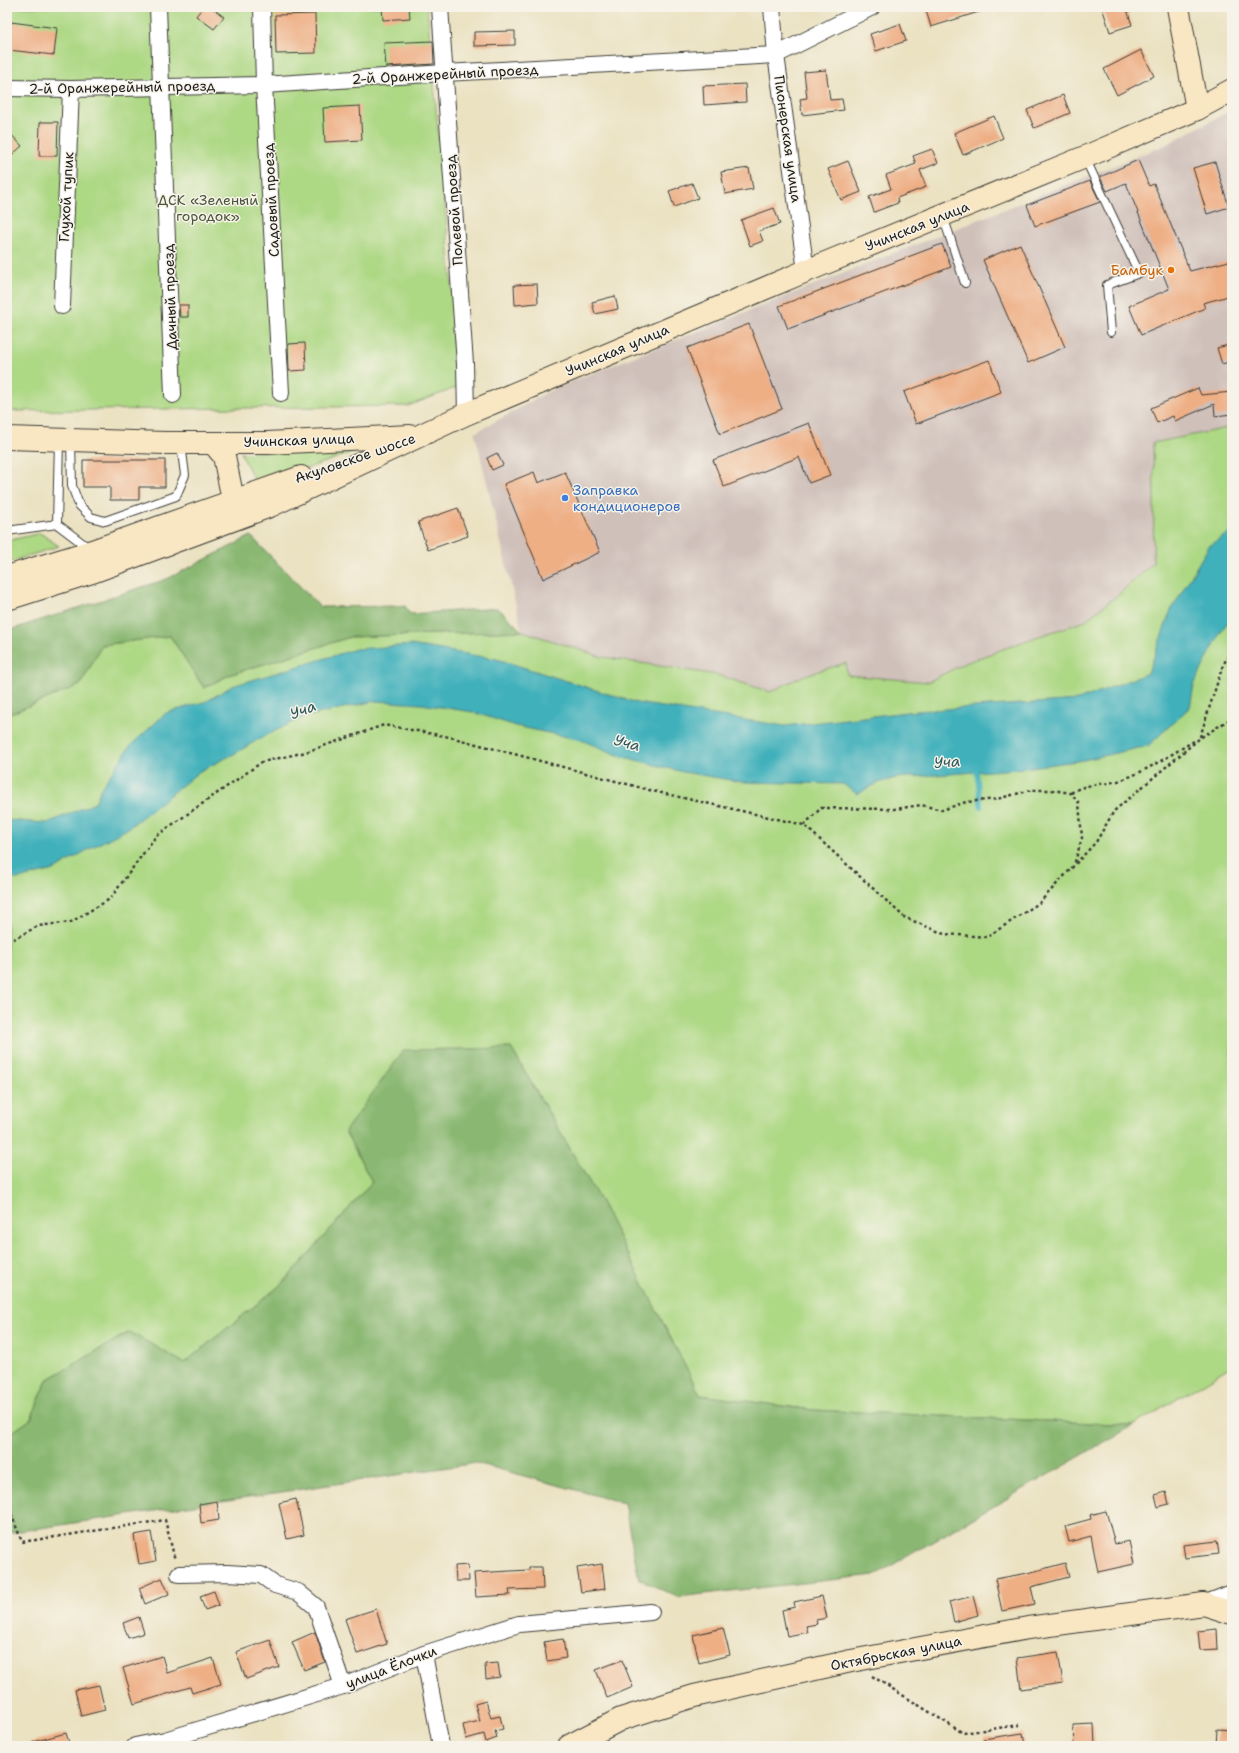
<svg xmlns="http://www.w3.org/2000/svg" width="1239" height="1753" font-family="'Shantell Sans',sans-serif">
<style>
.industrial{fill:#cfc0ba}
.green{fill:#add884;stroke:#647a50}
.forest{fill:#8ab872;stroke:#536a47}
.water{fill:#41b0bb;stroke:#2e666c}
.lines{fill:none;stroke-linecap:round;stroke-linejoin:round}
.stream{stroke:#41b0bb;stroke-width:4.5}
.building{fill:#eeaf85}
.lane-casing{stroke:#3b3a35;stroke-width:10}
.street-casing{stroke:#3b3a35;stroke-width:18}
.secondary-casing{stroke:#3b3a35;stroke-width:24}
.path{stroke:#3b3a35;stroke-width:2.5;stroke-dasharray:3 3;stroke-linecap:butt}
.lane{stroke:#fff;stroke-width:8}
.street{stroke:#fff;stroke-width:16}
.secondary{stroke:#f9e7c3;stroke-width:22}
.food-dot{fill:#e8710a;stroke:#f7f3e8;stroke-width:1.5}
.shop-dot{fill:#3f7fe0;stroke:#f7f3e8;stroke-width:1.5}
.labels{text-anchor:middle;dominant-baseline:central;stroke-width:3;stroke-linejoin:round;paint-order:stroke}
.street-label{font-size:14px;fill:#1c1c1c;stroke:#f7f3e8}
.park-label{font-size:14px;fill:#48543b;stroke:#f7f3e8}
.food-label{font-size:14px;fill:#c56008;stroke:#f7f3e8;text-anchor:end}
.shop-label{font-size:14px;fill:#366cbe;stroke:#f7f3e8;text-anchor:start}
.water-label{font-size:15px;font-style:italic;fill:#2b575c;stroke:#f7f3e8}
</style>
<rect width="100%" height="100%" fill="#f7f3e8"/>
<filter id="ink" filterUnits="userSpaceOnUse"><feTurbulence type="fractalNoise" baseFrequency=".025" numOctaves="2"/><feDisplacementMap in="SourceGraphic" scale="8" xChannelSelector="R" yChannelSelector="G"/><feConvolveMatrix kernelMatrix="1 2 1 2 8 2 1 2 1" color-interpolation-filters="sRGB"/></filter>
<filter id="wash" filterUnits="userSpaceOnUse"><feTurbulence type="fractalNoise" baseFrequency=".012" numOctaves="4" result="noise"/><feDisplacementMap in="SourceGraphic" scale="16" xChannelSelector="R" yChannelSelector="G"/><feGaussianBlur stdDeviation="0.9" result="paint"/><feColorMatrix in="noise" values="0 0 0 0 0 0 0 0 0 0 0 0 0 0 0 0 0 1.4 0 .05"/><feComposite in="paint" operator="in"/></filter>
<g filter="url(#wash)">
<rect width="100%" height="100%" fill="#ebe2c2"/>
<!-- industrial -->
<polygon class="industrial" points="1232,110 1232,427 1153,443 1154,503 1153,563 1118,595 1083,622 1036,637 965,663 928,682 847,675 846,663 805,675 770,692 718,675 602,657 522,631 475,433 553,389 1163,146"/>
<!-- green -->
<g class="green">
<polygon points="7,7 427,7 461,386 408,406 7,411"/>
<polygon points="1232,427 1232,1366 1134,1425 813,1410 700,1395 601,1202 511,1048 345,1131 372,1182 283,1283 184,1363 129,1332 47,1380 31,1419 7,1436 7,715 80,685 102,645 170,636 204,688 229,675 350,637 522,631 602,657 718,675 770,692 805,675 846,663 847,675 928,682 965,663 1036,637 1083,622 1118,595 1153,563 1154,503 1153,443"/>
<polygon points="371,446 257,486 241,453"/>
<polygon points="40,533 59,546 7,563 7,541"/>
</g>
<!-- forest -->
<g class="forest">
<polygon points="251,536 320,607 405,606 410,614 498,608 522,631 350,637 229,675 204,688 170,636 102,645 80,685 7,715 7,631 167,579"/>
<polygon points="511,1048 601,1202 700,1395 813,1410 1134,1425 875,1575 677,1597 639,1579 624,1503 476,1463 7,1533 7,1436 31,1419 47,1380 130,1332 184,1363 283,1283 372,1182 345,1131 404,1050"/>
</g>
<!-- water -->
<polygon class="water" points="1232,531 1232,617 1221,631 1194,685 1190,707 1148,746 1084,760 1017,769 896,778 878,783 857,794 843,784 742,782 683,772 620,756 581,740 516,726 473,712 421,704 375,701 304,717 259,739 236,753 200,771 127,829 89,849 54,870 18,879 7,878 7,820 47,823 95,803 101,788 131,745 166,713 207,701 232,686 356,649 411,645 497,659 637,703 785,726 916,711 1078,700 1148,673 1171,610 1209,546"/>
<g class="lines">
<!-- stream -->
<polyline class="stream" points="976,767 981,807"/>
</g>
<g id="blocks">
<!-- building -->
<g class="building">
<polygon points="203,7 211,7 224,17 214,29 196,16"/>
<polygon points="382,7 409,7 410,18 383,20"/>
<polygon points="925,7 985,7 985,10 931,27"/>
<polygon points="1102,7 1126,7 1132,25 1110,32"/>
<polygon points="315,14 316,53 276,54 275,15"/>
<polygon points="11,22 57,28 54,55 8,50"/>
<polygon points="900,24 906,41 876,51 870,34"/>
<polygon points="515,31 515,45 474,46 474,32"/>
<polygon points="433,41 434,64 386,67 384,43"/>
<polygon points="1141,50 1154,76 1117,95 1104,69"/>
<polygon points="826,70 830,100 842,99 844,110 802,115 800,99 807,98 804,72"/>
<polygon points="745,84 746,102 704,105 703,86"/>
<polygon points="1063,95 1070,113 1034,128 1027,110"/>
<polygon points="360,106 362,140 325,142 323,108"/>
<polygon points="994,116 1003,138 963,155 954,133"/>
<polygon points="40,122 58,122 57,156 39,156"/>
<polygon points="7,130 22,146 7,159"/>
<polygon points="932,149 938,163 920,170 926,187 897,198 898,203 874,212 869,197 891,189 886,175 916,164 913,156"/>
<polygon points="1138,160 1149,186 1154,184 1190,271 1229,261 1232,272 1232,295 1203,303 1205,308 1141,335 1129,306 1169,289 1126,183 1107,191 1100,177"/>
<polygon points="848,161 861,192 841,200 828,169"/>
<polygon points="1215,162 1229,207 1207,214 1193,168"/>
<polygon points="749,168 753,189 725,194 721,172"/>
<polygon points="1090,181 1100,202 1035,226 1027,205"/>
<polygon points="692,183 698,198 674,207 669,191"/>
<polygon points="774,208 780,224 759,231 763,241 750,246 741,220"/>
<polygon points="942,244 951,267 788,329 779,306"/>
<polygon points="1020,244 1065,347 1028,363 983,260"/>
<polygon points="537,284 538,303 515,305 514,285"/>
<polygon points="615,296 618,309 595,314 592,302"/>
<polygon points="179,305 188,305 188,317 180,317"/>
<polygon points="749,324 782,409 720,434 687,348"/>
<polygon points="305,343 306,370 289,371 288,344"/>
<polygon points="1232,344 1232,361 1222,364 1217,348"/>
<polygon points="989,360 1001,392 916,424 904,392"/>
<polygon points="1198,388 1201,395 1232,392 1232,414 1215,416 1214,404 1175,421 1173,416 1157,423 1151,408"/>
<polygon points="809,423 830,475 809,483 799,457 724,487 713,460"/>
<polygon points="497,453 503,465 492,470 487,458"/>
<polygon points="83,460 165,460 165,487 139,487 139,500 110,500 110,487 83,487"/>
<polygon points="534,472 538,483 565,472 600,552 543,579 504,484"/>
<polygon points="458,508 468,536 428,550 418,522"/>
<polygon points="1166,1492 1169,1504 1158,1507 1155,1495"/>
<polygon points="296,1499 304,1535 287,1539 279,1503"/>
<polygon points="217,1501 219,1520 201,1523 199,1504"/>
<polygon points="1106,1511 1115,1544 1129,1541 1134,1564 1098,1572 1091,1536 1069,1542 1065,1526 1091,1519 1090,1515"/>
<polygon points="151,1532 156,1561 139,1564 134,1535"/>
<polygon points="1217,1541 1219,1554 1185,1558 1183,1545"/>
<polygon points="1065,1563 1069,1577 1031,1587 1035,1604 1002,1611 995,1579 1028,1573"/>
<polygon points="602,1564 605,1589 581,1592 577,1568"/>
<polygon points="468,1565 469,1581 456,1581 455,1566"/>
<polygon points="529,1567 542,1567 543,1589 509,1590 510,1595 476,1597 474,1573 529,1570"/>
<polygon points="162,1578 169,1594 145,1604 139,1588"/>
<polygon points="214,1591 219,1605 205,1610 200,1596"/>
<polygon points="822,1596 827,1618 816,1620 817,1624 806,1626 808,1632 787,1636 782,1610 795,1607 794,1602"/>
<polygon points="973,1596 978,1615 954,1622 949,1602"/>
<polygon points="376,1609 387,1644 357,1654 345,1619"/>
<polygon points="139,1617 144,1633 128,1638 123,1623"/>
<polygon points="723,1628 730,1655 699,1663 693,1635"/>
<polygon points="1217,1629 1218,1649 1200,1650 1198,1631"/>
<polygon points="315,1632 325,1662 304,1670 292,1642"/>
<polygon points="563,1639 566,1658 547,1661 544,1642"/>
<polygon points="270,1640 279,1667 246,1679 236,1652"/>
<polygon points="1058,1652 1063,1683 1021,1689 1017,1658"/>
<polygon points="162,1656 167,1673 213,1658 221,1684 192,1693 190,1687 134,1704 123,1668"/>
<polygon points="622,1660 633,1687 607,1698 596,1670"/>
<polygon points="498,1663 500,1677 486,1679 485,1664"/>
<polygon points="99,1685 105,1710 81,1716 75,1690"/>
<polygon points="486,1701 491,1718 500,1716 503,1729 495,1731 497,1738 486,1742 484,1734 466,1739 463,1725 480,1721 475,1704"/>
<polygon points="1094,1724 1095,1746 1074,1746 1073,1725"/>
<polygon points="1217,1729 1232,1730 1232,1746 1216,1746"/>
<polygon points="66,1733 70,1746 33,1746 33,1742"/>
<polygon points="1023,1733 1025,1746 983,1746 983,1739"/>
</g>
</g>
</g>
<g filter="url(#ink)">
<use href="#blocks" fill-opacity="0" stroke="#3b3a35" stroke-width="1"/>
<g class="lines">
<defs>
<g id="lane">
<polyline points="1085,158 1139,273 1107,285 1111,332"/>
<polyline points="943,216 965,283"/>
<polyline points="71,441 72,486 79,505 91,517 105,521 176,496 185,475 181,444"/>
<polyline points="57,524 59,441"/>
<polyline points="7,531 57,524 90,549"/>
</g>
<g id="street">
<polyline points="158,7 173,395"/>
<polyline points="262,7 264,85 281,393"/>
<polyline points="440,7 465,364 466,414"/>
<polyline points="772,7 776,55 806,271"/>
<polyline points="7,88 71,89 264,85 444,73 776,55 872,7"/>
<polyline points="62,306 71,89"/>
<polyline points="179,1574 227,1573 261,1575 275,1585 298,1592 316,1607 343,1686"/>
<polyline points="1204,1604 1232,1593"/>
<polyline points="424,1654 441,1746"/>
<polyline points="135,1746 165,1740 343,1686 424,1654 519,1624 651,1612"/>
</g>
<g id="secondary">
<polyline points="1178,7 1197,109"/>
<polyline points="7,438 165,443 267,443 410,436"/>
<polyline points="213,443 224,456 236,514"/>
<polyline points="7,577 92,551 301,477"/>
<polyline points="7,599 95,571 270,506 466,414 806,271 1085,157 1197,109 1232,90"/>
<polyline points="569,1746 621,1719 694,1696 851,1661 1028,1628 1204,1604 1232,1613"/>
</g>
</defs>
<!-- lane casing -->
<use href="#lane" class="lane-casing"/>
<!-- street casing -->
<use href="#street" class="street-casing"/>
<!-- secondary casing -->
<use href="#secondary" class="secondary-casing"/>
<!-- path -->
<g class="path">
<polyline points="1200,737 1223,665 1232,650"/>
<path d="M1071,793C1087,782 1103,786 1121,780C1147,771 1170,755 1194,741"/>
<polyline points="804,825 821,808 895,809 921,805 942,810 966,802 997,799 1031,790 1052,790 1071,793 1079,803 1082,838 1074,865"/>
<polyline points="7,939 14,939 38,926 71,922 110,899 156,836 262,762 306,752 384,725 450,737 657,792 804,825 904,917 944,934 987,937 1039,903 1096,842 1114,811 1200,738 1232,718"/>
<polyline points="7,1503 22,1542 165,1520 175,1560"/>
<polyline points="872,1676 963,1733 1019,1725"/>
</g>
<!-- lane -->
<use href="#lane" class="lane"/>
<!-- street -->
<use href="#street" class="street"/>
<!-- secondary -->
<use href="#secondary" class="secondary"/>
</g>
</g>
<!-- markers -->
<circle class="food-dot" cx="1171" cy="270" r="4"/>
<circle class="shop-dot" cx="565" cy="498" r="4"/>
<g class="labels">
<!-- street labels -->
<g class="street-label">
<text transform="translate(445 74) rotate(-3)">2-й Оранжерейный проезд</text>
<text transform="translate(122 87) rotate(-1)">2-й Оранжерейный проезд</text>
<text transform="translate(788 139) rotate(82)">Пионерская улица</text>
<text transform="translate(66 197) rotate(-87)">Глухой тупик</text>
<text transform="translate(271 200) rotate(-93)">Садовый проезд</text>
<text transform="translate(454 210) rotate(-94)">Полевой проезд</text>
<text transform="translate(917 226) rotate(-22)">Учинская улица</text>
<text transform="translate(170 297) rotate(-92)">Дачный проезд</text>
<text transform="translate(617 350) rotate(-23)">Учинская улица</text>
<text transform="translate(299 440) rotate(-2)">Учинская улица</text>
<text transform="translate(355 458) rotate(-19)">Акуловское шоссе</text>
<text transform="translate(896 1653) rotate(-11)">Октябрьская улица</text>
<text transform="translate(391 1667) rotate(-21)">улица Ёлочки</text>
</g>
<!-- park labels -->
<g class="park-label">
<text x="208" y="200">ДСК «Зеленый<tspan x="208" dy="16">городок»</tspan></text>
</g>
<!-- food labels -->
<g class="food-label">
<text x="1163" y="270">Бамбук</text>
</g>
<!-- shop labels -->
<g class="shop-label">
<text x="573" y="490">Заправка<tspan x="573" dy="16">кондиционеров</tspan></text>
</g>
<!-- water labels -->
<g class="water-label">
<text transform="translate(303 710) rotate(-22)">Уча</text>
<text transform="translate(627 743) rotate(15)">Уча</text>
<text transform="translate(947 762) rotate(-5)">Уча</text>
</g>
</g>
<!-- margin -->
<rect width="1239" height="1753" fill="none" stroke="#f7f3e8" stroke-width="24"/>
</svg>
